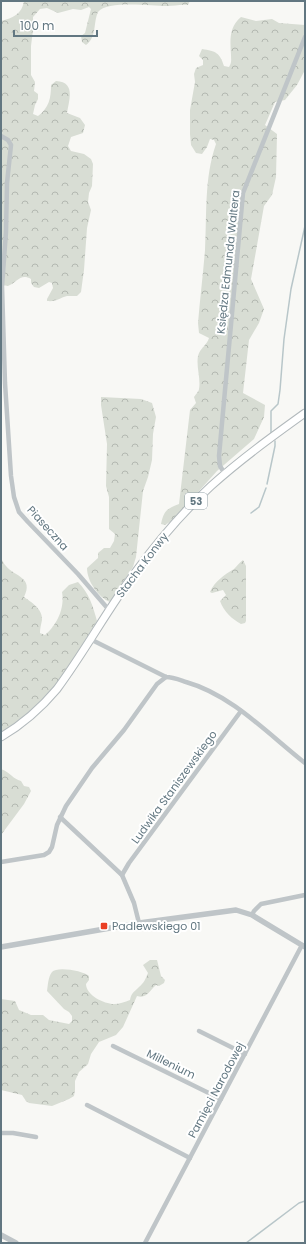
<svg xmlns="http://www.w3.org/2000/svg" width="306" height="1244" font-family="Poppins,sans-serif">
<style>
.forest{fill:url(#forest-crowns)}
.lines{fill:none;stroke-linecap:round;stroke-linejoin:round}
.stream{stroke:#b8c6c9;stroke-width:1.5}
.primary-casing{stroke:#b2b9bc;stroke-width:9}
.minor{stroke:#bfc5c8;stroke-width:4.5}
.tertiary{stroke:#bfc5c8;stroke-width:5.5}
.primary{stroke:#fff;stroke-width:7}
.poi-dot{fill:#ea3f24;stroke:#fff;stroke-width:1.5}
.labels{text-anchor:middle;dominant-baseline:central;stroke-width:4;stroke-linejoin:round;paint-order:stroke}
.shield{fill:#fff;stroke:#91a0a7;stroke-width:1}
.shield-label{font-size:10px;font-weight:bold;fill:#627781}
.street-label{font-size:11px;fill:#627781;stroke:#fff}
.poi-label{font-size:11px;fill:#627781;stroke:#fff;text-anchor:start}
</style>
<defs>
<pattern id="forest-crowns" width="20" height="18" patternUnits="userSpaceOnUse"><rect width="20" height="18" fill="#d8ddd4"/><path d="M2 6a3 3 0 1 1 6 0M12 15a3 3 0 1 1 6 0" fill="none" stroke="#b3b8b1"/></pattern>
</defs>
<rect width="100%" height="100%" fill="#f8f8f5"/>
<!-- forest -->
<g class="forest">
<path d="M24,1H190L188,5C181,4 174,6 167,6C152,6 107,0 98,12C93,23 97,37 86,45L82,42L81,36L85,33L91,9L89,7L81,10L73,9L58,13L47,8L40,9L33,17V30L31,46V75L35,82L34,91L38,94V99L35,105L33,114L38,116C49,108 51,98 51,85L56,81C76,82 69,100 67,113L80,118L85,125L83,133L71,137L68,146L71,151L84,154L91,159L93,164L92,186L89,193L88,202L91,210L87,228L84,270L81,292L77,296C74,296 70,296 67,296C59,298 57,302 47,301V299L53,288L52,283L49,282L39,288L34,287L31,283V279C20,273 17,283 8,286C7,286 2,285 1,285V21C13,18 22,14 24,1Z"/>
<path d="M241,17L256,21L272,19L279,23L305,25V70L297,85L285,100L275,102L265,125L277,134L276,177L272,195L264,206L251,279L264,309L259,323L249,340L243,393L265,405L264,417L254,439L217,471L173,520L165,525L161,524C164,511 166,509 179,504L190,410L196,403L194,397C196,394 199,391 199,389C201,379 196,367 198,356C200,348 207,345 209,338L199,333L198,323C200,299 203,275 205,250C207,215 204,178 216,144L214,140L210,139L207,147L202,154L196,153L191,145L190,134V110L195,82L194,74L196,68L203,65V60L199,56L202,49C216,51 220,53 224,66L229,67C232,62 231,60 231,55C230,40 229,27 241,17Z"/>
<path d="M101,397L141,399L152,403L156,417L153,434L152,460L148,477L143,491L136,557L133,567L110,602C98,597 87,581 87,568L98,558V553L104,548H110L114,541L115,534L109,529V497L106,486L107,444L101,405Z"/>
<path d="M1,558C2,560 4,564 6,566C15,577 34,577 24,597C31,602 43,609 42,620C41,625 40,628 40,633L45,635C57,625 65,608 62,592L69,585L78,582C89,593 93,606 97,621L58,684L36,708L17,722L1,733Z"/>
<path d="M243,560L246,566V621L245,623L241,624C232,619 224,612 220,601L226,595L223,590L212,593L210,592C215,581 224,575 234,569C237,566 239,563 243,560Z"/>
<path d="M1,769C11,773 13,779 21,781L24,786L29,787L31,791L24,804L1,835Z"/>
<path d="M150,960H157L161,976L165,980L164,983L159,986L156,985C149,991 147,999 137,996L123,1027L116,1035L99,1042L91,1054L88,1064L79,1072L75,1081V1090L74,1096L69,1099L52,1106L29,1103L26,1101L22,1095L1,1090V999L15,1001L19,1010L31,1015H43L49,1020L69,1024L72,1021V1016L69,1012L64,1009L47,991C48,985 48,977 52,972C57,966 84,971 89,976V980L86,984C86,995 104,1004 114,1004C119,1004 125,1002 130,1000C131,993 134,992 139,987C144,983 146,978 148,973L143,965Z"/>
</g>
<g class="lines">
<!-- stream -->
<g class="stream">
<polyline points="271,433 271,411 278,404 280,390 284,339 291,289 305,226"/>
<polyline points="267,484 275,446 275,441"/>
<polyline points="251,513 259,507 266,488"/>
<polyline points="246,1243 299,1203 305,1201"/>
</g>
<defs>
<path id="primary" d="M1,737C23,724 41,708 57,689C86,650 108,608 137,570C159,540 184,511 211,486C241,459 273,436 305,413"/>
</defs>
<!-- primary casing -->
<use href="#primary" class="primary-casing"/>
<!-- minor -->
<g class="minor">
<polyline points="1,136 8,140 11,145 7,183 6,232 2,286 5,383 11,476 14,497 19,512 28,522 78,574 109,610"/>
<polyline points="225,474 220,466 219,456 243,193 305,37"/>
<path d="M90,639L166,677C173,677 180,680 186,682C232,695 268,734 305,763"/>
<polyline points="60,817 122,875 134,903 139,923"/>
<polyline points="1,862 44,855 49,852 52,847 57,825 66,806 92,768 124,730 157,684 166,677"/>
<polyline points="122,875 129,863 241,711"/>
<polyline points="252,915 254,911 261,904 305,895"/>
<polyline points="199,1031 245,1054"/>
<polyline points="113,1046 221,1099"/>
<polyline points="87,1105 190,1158"/>
<polyline points="1,1133 13,1133 36,1137"/>
<polyline points="145,1243 302,945"/>
</g>
<!-- tertiary -->
<g class="tertiary">
<polyline points="1,947 139,923 236,910 252,915 305,947"/>
<polyline points="1,1235 16,1243"/>
</g>
<!-- primary -->
<use href="#primary" class="primary"/>
</g>
<!-- markers -->
<rect class="poi-dot" x="100" y="922" width="8" height="8" rx="2"/>
<g class="labels">
<!-- shield labels -->
<rect class="shield" x="185" y="493" width="22" height="16" rx="3"/>
<g class="shield-label">
<text x="196" y="501">53</text>
</g>
<!-- street labels -->
<g class="street-label">
<text transform="translate(228 262) rotate(-84)">Księdza Edmunda Waltera</text>
<text transform="translate(48 528) rotate(48)">Piaseczna</text>
<text transform="translate(142 565) rotate(-53)">Stacha Konwy</text>
<text transform="translate(174 787) rotate(-54)">Ludwika Staniszewskiego</text>
<text transform="translate(171 1064) rotate(26)">Millenium</text>
<text transform="translate(216 1090) rotate(-62)">Pamięci Narodowej</text>
</g>
<!-- poi labels -->
<g class="poi-label">
<text x="112" y="926">Padlewskiego 01</text>
</g>
</g>
<!-- border -->
<rect width="306" height="1244" fill="none" stroke="#627781" stroke-width="4"/>
<!-- scale -->
<path d="M14 30v6h83v-6" fill="none" stroke="#627781" stroke-width="2"/>
<text x="20" y="30" font-size="12" fill="#627781" stroke="#ffffff" stroke-width="3" paint-order="stroke">100 m</text>
</svg>
